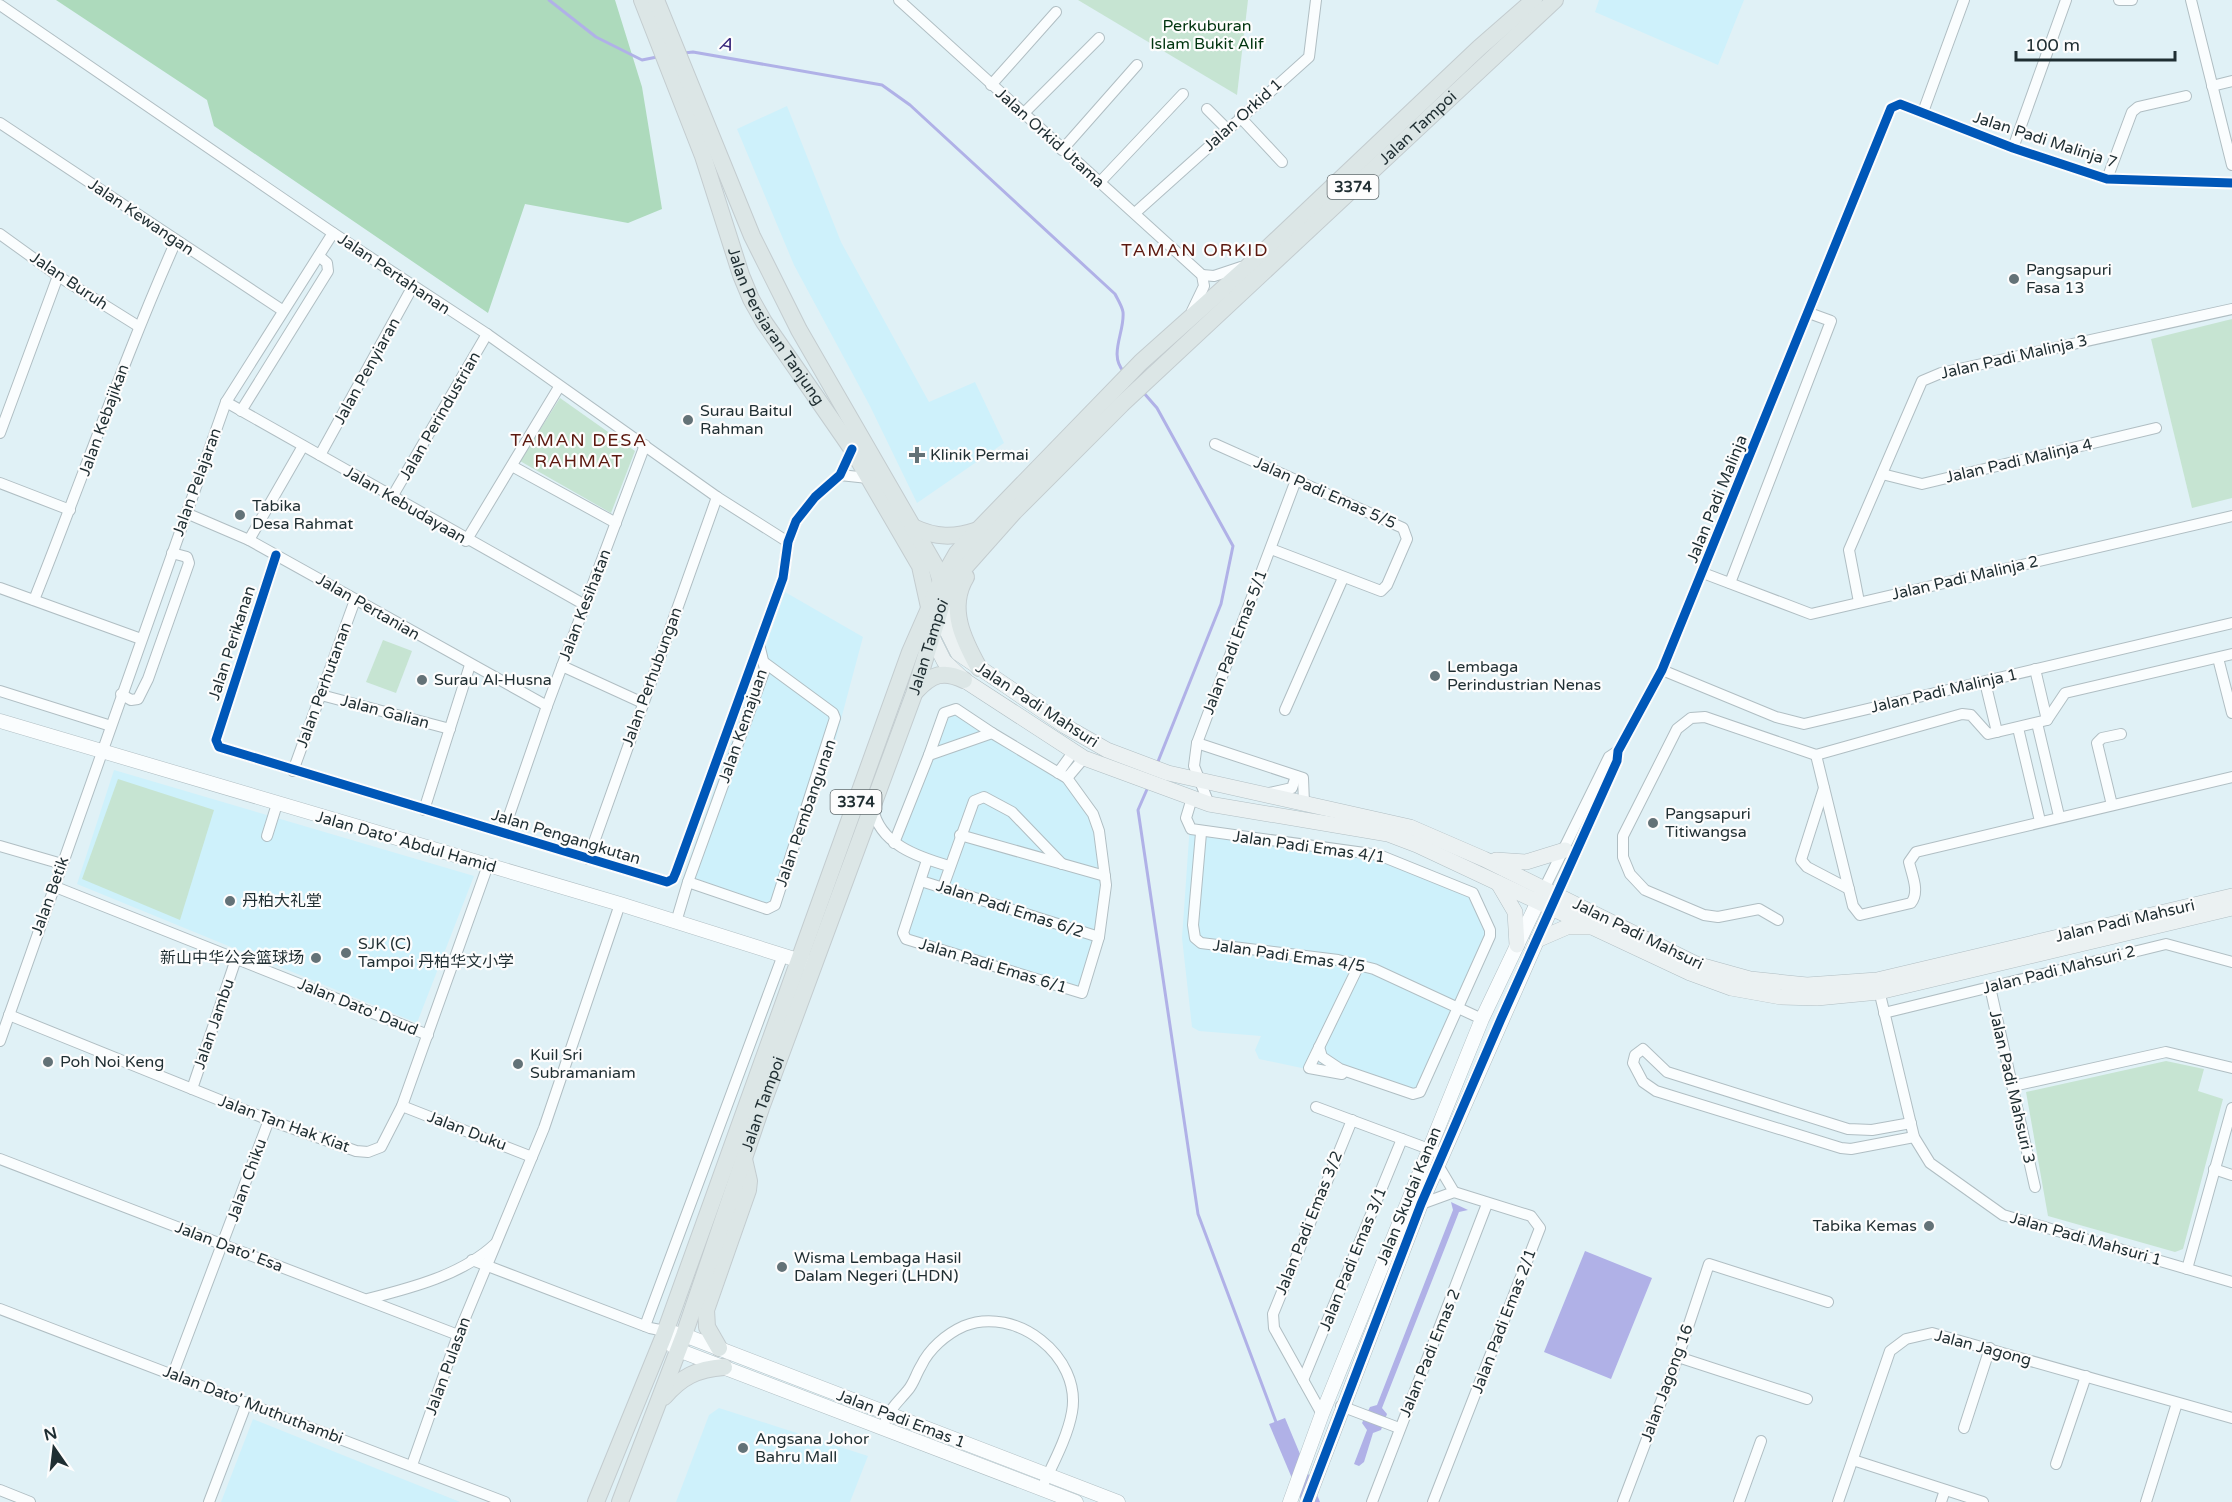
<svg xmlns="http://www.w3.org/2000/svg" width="2232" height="1502" font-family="'Varela Round','Noto Sans SC',sans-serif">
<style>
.built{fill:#cef1fb}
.green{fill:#c6e4d2}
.forest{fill:#addabc}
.water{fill:#b0b1e7}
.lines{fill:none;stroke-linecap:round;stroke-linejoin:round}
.stream{stroke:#b0b1e7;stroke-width:3}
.minor-casing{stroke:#b0bec3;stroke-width:12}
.tertiary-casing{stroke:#b0bec3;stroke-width:15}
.secondary-casing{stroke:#b0bec3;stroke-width:16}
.primary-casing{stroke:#c3cccf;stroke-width:18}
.minor{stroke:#fafdfe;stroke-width:10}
.tertiary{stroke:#fafdfe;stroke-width:14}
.secondary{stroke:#ebf1f2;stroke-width:15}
.primary{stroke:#dce6e6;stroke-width:16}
.cycleway-casing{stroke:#fdfdfd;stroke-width:13}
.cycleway{stroke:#0057b8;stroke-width:9}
.poi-dot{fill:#637277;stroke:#fdfdfd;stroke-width:2}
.labels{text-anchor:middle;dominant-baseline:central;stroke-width:4.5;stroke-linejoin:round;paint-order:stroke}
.shield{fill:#fdfdfd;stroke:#626c6f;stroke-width:1.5}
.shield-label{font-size:15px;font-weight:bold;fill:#1f2e32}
.park-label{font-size:16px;fill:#00340f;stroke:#fdfdfd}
.street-label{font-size:16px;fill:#1f2e32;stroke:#fdfdfd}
.poi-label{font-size:16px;fill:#1f2e32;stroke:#fdfdfd;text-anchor:start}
.water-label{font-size:18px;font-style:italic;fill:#3a287c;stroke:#fdfdfd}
.neighbourhood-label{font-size:18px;letter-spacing:1.5px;fill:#5c190f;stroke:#fdfdfd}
</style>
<rect width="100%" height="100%" fill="#e0f1f6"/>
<!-- built -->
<g class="built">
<polygon points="1599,0 1744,0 1718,65 1595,12"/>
<polygon points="787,106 841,242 929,402 975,382 1004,443 917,503 870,406 794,265 737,129"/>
<polygon points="785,592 863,637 835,742 780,903 776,911 768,913 681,883"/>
<polygon points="945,707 1056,768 1096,813 1110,885 1088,990 903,943 922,862 889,844"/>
<polygon points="114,770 474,876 417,1023 77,884"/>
<polygon points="1190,824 1386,853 1471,887 1493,939 1424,1094 1259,1059 1255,1050 1261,1036 1199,1031 1192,1027 1182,938"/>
<polygon points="719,1408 868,1456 850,1502 676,1502 709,1415"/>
<polygon points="253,1419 460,1502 221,1502"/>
</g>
<!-- green -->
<g class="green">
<polygon points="1079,0 1248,0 1237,95 1078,0"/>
<polygon points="2232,319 2232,498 2192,508 2151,339"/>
<polygon points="560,398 635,451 611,513 520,461"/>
<polygon points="383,640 412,651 396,693 366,682"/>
<polygon points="118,779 214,810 180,920 82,879"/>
<polygon points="2166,1061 2204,1069 2198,1091 2223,1099 2183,1249 2175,1252 2048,1216 2026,1092"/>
</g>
<!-- forest -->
<polygon class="forest" points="56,0 615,0 642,87 662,209 628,223 525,204 488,313 214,126 207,100"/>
<!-- water -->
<g class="water">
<polygon points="1451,1202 1468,1210 1459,1212 1382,1408 1387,1414 1381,1430 1373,1433 1364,1462 1359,1466 1354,1464 1367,1430 1362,1423 1370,1407 1377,1405 1453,1210"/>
<polygon points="1585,1251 1652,1278 1611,1379 1544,1352"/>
<polygon points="1285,1418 1320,1502 1302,1502 1269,1424"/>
</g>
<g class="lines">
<!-- stream -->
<g class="stream">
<polyline points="549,0 596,37 642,60 657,57"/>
<path d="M684,53L693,52L882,85L910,105L1115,294C1118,300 1122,306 1123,312C1125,332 1108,355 1124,372"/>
<polyline points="1143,392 1157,408 1233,546 1221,604 1157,764"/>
<polyline points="1148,787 1138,810 1198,1214 1276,1422"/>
</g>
<defs>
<g id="minor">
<polyline points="899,0 1202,275 1204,286 1192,311"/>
<polyline points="2119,0 2132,0"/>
<polyline points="2191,0 2232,165"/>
<polyline points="0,5 333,233 487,334 717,497 788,542"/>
<polyline points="991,85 1056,12"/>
<polyline points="2212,86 2232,81"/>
<polyline points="1207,109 1227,129"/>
<polyline points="1923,112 1964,0"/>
<polyline points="1023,114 1099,38"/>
<polyline points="1240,117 1282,162"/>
<polyline points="0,123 282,310"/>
<polyline points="2013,148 2066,0"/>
<polyline points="1062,150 1137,65"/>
<polyline points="2107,179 2132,112 2138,107 2186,96"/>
<polyline points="1100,182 1183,94"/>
<polyline points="1135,213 1309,57 1316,0"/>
<polyline points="0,234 58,276 138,326"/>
<polyline points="1202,275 1214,276 1241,267"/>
<polyline points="226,402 585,605"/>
<polyline points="241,411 328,271 327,263 319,256"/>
<polyline points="0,433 58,276"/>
<polyline points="1215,444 1403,528 1407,539 1387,585 1381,591 1271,549"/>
<polyline points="320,455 413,286"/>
<polyline points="512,466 616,523"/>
<polyline points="1882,474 1922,484 2156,428"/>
<polyline points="840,475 868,478"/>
<polyline points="0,483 70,510"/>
<polyline points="392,497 487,334"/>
<polyline points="186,513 249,540 547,706"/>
<polyline points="249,540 303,446"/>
<polyline points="466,541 559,387"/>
<polyline points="276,555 216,740 219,747 667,882 673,879 676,872 783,578 788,542 796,521 815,497 840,475 852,449"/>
<polyline points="1703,573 1811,614 2232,516"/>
<polyline points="1730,583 1831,321 1809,313"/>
<polyline points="0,588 141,639"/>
<path d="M34,600C82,480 124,358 176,241"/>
<polyline points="1859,602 1849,550 1922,381 1941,373 2232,309"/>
<polyline points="2218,658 2232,713"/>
<polyline points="562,666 643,703"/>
<polyline points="2035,669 2047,720"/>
<polyline points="1662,670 1776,717 1804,724 2232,623"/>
<polyline points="1985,682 1997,732"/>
<polyline points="0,691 111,726"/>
<polyline points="121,694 131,700 138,699 148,679 189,563 187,557 172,553"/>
<polyline points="321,695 450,729"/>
<polyline points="1285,710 1343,578"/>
<polyline points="2037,723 2059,816"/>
<polyline points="2018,728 2040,821"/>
<polyline points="1197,743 1303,778 1304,803"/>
<polyline points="929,755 944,713 956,709 992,733"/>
<path d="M1816,755L1853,906L1860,915L1911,903C1920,892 1912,875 1909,862L1916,852L2232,777"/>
<polyline points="293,771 355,600"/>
<polyline points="1058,773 1074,751"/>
<polyline points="1067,778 1084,758"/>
<polyline points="1824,788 1801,860 1807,867 1849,889"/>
<polyline points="1269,793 1292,788 1296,776"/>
<polyline points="1192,798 1186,818 1191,829 1379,855 1473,893 1490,930 1490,936 1420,1092 1413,1094 1340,1069 1322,1057 1319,1047"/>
<polyline points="1209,804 1194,766 1197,743 1296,480"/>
<polyline points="2112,805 2097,743 2102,738 2121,734"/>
<path d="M873,808C879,844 918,857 949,866"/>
<polyline points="424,810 470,665"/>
<polyline points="503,833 547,706 645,445"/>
<polyline points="1201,833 1193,925 1195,938 1201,943 1338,960 1374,969 1482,1019"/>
<polyline points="960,835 1105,876"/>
<polyline points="267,836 277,804"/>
<polyline points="894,843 929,755 992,733 1067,778 1093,814 1099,831 1106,885 1099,937 1082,993 906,939 903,933 927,860"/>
<polyline points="0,846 62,864"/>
<polyline points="588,859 717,497"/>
<polyline points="921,881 1099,937"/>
<polyline points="688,882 767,909 775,905 835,718 833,713 765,663"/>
<polyline points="53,886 428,1035"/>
<polyline points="943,887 974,801 984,797 1012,812 1062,864"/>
<polyline points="1544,889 1609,757 1618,751"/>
<polyline points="1557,895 1617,761 1618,751 1662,670 1891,108 1900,104 2013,148 2107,179 2232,183"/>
<polyline points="1778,920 1759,909 1718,917 1704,915 1645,890 1630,874 1623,857 1623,836 1677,729 1691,718 1705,717 1816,755 1962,714 1971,715 1988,734 2047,720 2065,693 2232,654"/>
<polyline points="676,922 688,882 765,669 759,644"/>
<polyline points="1878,986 1914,1137 1930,1163 2003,1215 2232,1282"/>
<polyline points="1990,987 2035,1187"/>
<polyline points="1884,1013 2166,944 2232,962"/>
<polyline points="9,1015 269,1120 356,1151 368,1152 381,1147 402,1106 488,865"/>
<polyline points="0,1041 226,402 333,233"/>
<polyline points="1342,1074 1309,1068 1359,965"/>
<polyline points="2013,1086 2166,1052 2232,1068"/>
<polyline points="192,1089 236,959"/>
<polyline points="402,1106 532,1157"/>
<polyline points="1316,1107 1437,1152"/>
<polyline points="1911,1123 1872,1130 1848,1129 1667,1072 1643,1049 1635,1055 1633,1063 1643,1082 1656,1091 1841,1148 1851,1149 1914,1137"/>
<polyline points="0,1159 458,1335"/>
<polyline points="1438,1165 1454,1192"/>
<polyline points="2214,1169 2232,1175"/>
<polyline points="1421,1204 1454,1192 1531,1216 1540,1228 1433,1502"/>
<polyline points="472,1260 650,1328 665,1331"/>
<polyline points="2187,1269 2232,1108"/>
<path d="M368,1299C411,1288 462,1275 495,1244"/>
<polyline points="0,1309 505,1502"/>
<polyline points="645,1326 783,955"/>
<polyline points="1678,1357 1807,1399"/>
<polyline points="173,1374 269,1120"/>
<polyline points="1303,1380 1402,1139"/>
<polyline points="1341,1406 1399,1428"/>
<polyline points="1322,1414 1274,1328 1273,1314 1352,1120"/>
<path d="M886,1419C891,1407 900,1400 908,1390C914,1383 916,1374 921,1366C929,1349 946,1334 964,1326C1015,1305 1082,1356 1072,1412C1068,1435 1055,1460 1045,1481"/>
<polyline points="1964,1428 1990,1348"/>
<polyline points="1853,1460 1983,1502"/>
<polyline points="2056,1464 2086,1376"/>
<polyline points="412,1465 458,1335 544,1128 620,904"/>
<polyline points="0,1490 30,1502"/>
<polyline points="209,1502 247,1402"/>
<polyline points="1372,1502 1487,1204"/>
<polyline points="1623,1502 1678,1357 1709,1264 1828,1302"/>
<polyline points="1739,1502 1761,1441"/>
<polyline points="1838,1502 1890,1351 1906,1339 1932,1333 2232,1418"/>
<polyline points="1941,1502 1945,1490"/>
<polyline points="2146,1502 2177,1403"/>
</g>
<g id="tertiary">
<polyline points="0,721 620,904 807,963"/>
<polyline points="665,1331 684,1335 1118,1502"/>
<polyline points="663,1338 678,1350 1076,1502"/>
<polyline points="1290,1502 1322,1414 1482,1019 1542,893"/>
<polyline points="1307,1502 1421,1204 1555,900"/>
</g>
<g id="secondary">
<polyline points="942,604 948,633 958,653 1065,726 1107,750 1168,773 1410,827 1484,859 1696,964 1750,979 1807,985 1877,980 2232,896"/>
<polyline points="932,637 944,661 964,680 1084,758 1209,804 1388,834 1417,845 1690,973 1731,988 1781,997 1817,998 1879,992 2232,908"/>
<polyline points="1496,860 1526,862 1565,850"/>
<polyline points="1498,883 1515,912 1517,945"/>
<polyline points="1537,940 1567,927 1589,927"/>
</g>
<g id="primary">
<path id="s1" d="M642,0L703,156L741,275L751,299L764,322L852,449L920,566L929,607"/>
<polyline points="656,0 752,236 799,330 937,569 942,585"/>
<path d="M913,527C936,538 954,538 978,530"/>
<path d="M966,577C947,608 964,641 979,668"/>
<path d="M916,691C932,674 943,670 964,680"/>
<polyline points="719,1348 707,1327 706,1310 748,1190 749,1181 744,1159"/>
<path d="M664,1397C681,1377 697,1369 724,1367"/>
<polyline points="596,1502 663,1338 910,652 942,579 957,553 978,530 1141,362 1253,262 1479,48 1534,0"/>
<path id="s2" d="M620,1502L684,1335L761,1108L914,694L942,604L958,575L1014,512L1122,404L1555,0"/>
</g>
</defs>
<!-- minor casing -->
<use href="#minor" class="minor-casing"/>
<!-- tertiary casing -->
<use href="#tertiary" class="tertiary-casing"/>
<!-- secondary casing -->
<use href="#secondary" class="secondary-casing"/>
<!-- primary casing -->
<use href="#primary" class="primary-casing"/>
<!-- minor -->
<use href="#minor" class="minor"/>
<!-- tertiary -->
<use href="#tertiary" class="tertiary"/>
<!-- secondary -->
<use href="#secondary" class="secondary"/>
<!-- primary -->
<use href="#primary" class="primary"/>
<defs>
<g id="cycleway">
<polyline points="276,555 216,740 219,747 667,882 673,879 676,872 783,578 788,542 796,521 815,497 840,475 852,449"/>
<polyline points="1307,1502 1421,1204 1501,1019 1617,761 1618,751 1662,670 1891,108 1900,104 2013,148 2107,179 2232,183"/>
</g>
</defs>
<!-- cycleway casing -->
<use href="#cycleway" class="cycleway-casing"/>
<!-- cycleway -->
<use href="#cycleway" class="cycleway"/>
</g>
<!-- markers -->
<g class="poi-dot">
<circle cx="2014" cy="279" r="6"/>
<circle cx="688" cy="420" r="6"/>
<path d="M914 446h6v6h6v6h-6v6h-6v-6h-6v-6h6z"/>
<circle cx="240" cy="515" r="6"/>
<circle cx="1435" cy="676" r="6"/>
<circle cx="422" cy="680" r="6"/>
<circle cx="1653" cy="823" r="6"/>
<circle cx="230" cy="901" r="6"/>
<circle cx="346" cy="953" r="6"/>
<circle cx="316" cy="958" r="6"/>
<circle cx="48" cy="1062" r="6"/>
<circle cx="518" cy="1064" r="6"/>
<circle cx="1929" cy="1226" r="6"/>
<circle cx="782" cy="1267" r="6"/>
<circle cx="743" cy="1448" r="6"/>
</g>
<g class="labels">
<!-- shield labels -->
<g class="shield">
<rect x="1327.5" y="175" width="51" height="24" rx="4.5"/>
<rect x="830.5" y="790" width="51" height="24" rx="4.5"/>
</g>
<g class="shield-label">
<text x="1353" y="187">3374</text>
<text x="856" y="802">3374</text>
</g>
<!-- park labels -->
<g class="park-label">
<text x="1207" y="26">Perkuburan<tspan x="1207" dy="18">Islam Bukit Alif</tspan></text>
</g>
<!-- street labels -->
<g class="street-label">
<text transform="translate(1243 115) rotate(-42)">Jalan Orkid 1</text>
<text stroke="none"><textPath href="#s2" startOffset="1629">Jalan Tampoi</textPath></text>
<text transform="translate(1050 138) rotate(42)">Jalan Orkid Utama</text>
<text transform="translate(2045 140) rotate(18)">Jalan Padi Malinja 7</text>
<text transform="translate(141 217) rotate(34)">Jalan Kewangan</text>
<text transform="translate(394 274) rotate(34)">Jalan Pertahanan</text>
<text transform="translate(69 281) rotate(34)">Jalan Buruh</text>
<text stroke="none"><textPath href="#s1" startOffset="354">Jalan Persiaran Tanjung</textPath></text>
<text transform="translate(2014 357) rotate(-13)">Jalan Padi Malinja 3</text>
<text transform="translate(367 371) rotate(-61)">Jalan Penyiaran</text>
<text transform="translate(440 416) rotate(-60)">Jalan Perindustrian</text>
<text transform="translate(104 420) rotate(-70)">Jalan Kebajikan</text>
<text transform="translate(2019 461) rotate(-13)">Jalan Padi Malinja 4</text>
<text transform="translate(197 482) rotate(-70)">Jalan Pelajaran</text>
<text transform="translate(1325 493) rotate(24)">Jalan Padi Emas 5/5</text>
<text transform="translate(1717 499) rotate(-68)">Jalan Padi Malinja</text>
<text transform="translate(405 505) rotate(30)">Jalan Kebudayaan</text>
<text transform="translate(1965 578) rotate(-13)">Jalan Padi Malinja 2</text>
<text transform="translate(585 605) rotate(-69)">Jalan Kesihatan</text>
<text transform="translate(368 607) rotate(30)">Jalan Pertanian</text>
<text transform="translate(1235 642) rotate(-69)">Jalan Padi Emas 5/1</text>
<text transform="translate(232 643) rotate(-72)">Jalan Perikanan</text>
<text stroke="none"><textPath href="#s2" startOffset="909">Jalan Tampoi</textPath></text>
<text transform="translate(652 677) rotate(-70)">Jalan Perhubungan</text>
<text transform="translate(324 685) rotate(-70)">Jalan Perhutanan</text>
<text transform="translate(1944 691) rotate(-13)">Jalan Padi Malinja 1</text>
<text transform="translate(1037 705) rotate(33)">Jalan Padi Mahsuri</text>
<text transform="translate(385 712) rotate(15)">Jalan Galian</text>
<text transform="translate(743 726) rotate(-71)">Jalan Kemajuan</text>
<text transform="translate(806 813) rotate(-71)">Jalan Pembangunan</text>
<text transform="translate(566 837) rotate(17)">Jalan Pengangkutan</text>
<text transform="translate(406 842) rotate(16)">Jalan Dato' Abdul Hamid</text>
<text transform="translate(1309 847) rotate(8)">Jalan Padi Emas 4/1</text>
<text transform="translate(50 896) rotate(-70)">Jalan Betik</text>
<text transform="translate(1010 909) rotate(18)">Jalan Padi Emas 6/2</text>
<text transform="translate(2125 921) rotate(-13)">Jalan Padi Mahsuri</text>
<text transform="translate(1638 934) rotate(26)">Jalan Padi Mahsuri</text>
<text transform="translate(1289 956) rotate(8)">Jalan Padi Emas 4/5</text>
<text transform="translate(993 966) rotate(17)">Jalan Padi Emas 6/1</text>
<text transform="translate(2059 970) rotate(-14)">Jalan Padi Mahsuri 2</text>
<text transform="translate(358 1007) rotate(22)">Jalan Dato' Daud</text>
<text transform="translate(214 1024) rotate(-71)">Jalan Jambu</text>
<text transform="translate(2012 1087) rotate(77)">Jalan Padi Mahsuri 3</text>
<text stroke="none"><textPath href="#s2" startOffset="423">Jalan Tampoi</textPath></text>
<text transform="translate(284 1124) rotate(20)">Jalan Tan Hak Kiat</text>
<text transform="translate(467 1131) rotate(21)">Jalan Duku</text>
<text transform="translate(247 1180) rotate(-70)">Jalan Chiku</text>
<text transform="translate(1409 1196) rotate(-68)">Jalan Skudai Kanan</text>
<text transform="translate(1309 1223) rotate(-68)">Jalan Padi Emas 3/2</text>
<text transform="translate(2086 1239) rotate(16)">Jalan Padi Mahsuri 1</text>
<text transform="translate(229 1247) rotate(21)">Jalan Dato' Esa</text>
<text transform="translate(1353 1259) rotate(-68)">Jalan Padi Emas 3/1</text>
<text transform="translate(1504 1321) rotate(-69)">Jalan Padi Emas 2/1</text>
<text transform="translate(1983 1348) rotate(15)">Jalan Jagong</text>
<text transform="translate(1430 1353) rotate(-68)">Jalan Padi Emas 2</text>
<text transform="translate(448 1366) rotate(-70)">Jalan Pulasan</text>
<text transform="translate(1667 1383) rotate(-70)">Jalan Jagong 16</text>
<text transform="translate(253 1405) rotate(21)">Jalan Dato' Muthuthambi</text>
<text transform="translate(901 1419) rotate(21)">Jalan Padi Emas 1</text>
</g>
<!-- poi labels -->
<g class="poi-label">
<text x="2026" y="270">Pangsapuri<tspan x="2026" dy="18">Fasa 13</tspan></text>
<text x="700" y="411">Surau Baitul<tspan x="700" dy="18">Rahman</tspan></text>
<text x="930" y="455">Klinik Permai</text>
<text x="252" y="506">Tabika<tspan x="252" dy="18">Desa Rahmat</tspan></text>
<text x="1447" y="667">Lembaga<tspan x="1447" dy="18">Perindustrian Nenas</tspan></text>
<text x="434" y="680">Surau Al-Husna</text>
<text x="1665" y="814">Pangsapuri<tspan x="1665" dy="18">Titiwangsa</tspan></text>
<text x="242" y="901">丹柏大礼堂</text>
<text x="358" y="944">SJK (C)<tspan x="358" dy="18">Tampoi 丹柏华文小学</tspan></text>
<text x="304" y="958" text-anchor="end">新山中华公会篮球场</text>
<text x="530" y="1055">Kuil Sri<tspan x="530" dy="18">Subramaniam</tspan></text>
<text x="60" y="1062">Poh Noi Keng</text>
<text x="1917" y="1226" text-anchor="end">Tabika Kemas</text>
<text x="794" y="1258">Wisma Lembaga Hasil<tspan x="794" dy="18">Dalam Negeri (LHDN)</tspan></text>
<text x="755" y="1439">Angsana Johor<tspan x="755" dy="18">Bahru Mall</tspan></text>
</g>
<!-- water labels -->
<g class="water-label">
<text transform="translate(726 44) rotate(10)">A</text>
</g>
<!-- neighbourhood labels -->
<g class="neighbourhood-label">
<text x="1195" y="250">TAMAN ORKID</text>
<text x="579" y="440">TAMAN DESA<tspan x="579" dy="21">RAHMAT</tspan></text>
</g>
</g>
<!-- north arrow -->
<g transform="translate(54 1448) rotate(346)" stroke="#fdfdfd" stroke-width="4.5" paint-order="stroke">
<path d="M0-4.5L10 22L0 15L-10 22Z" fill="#1f2e32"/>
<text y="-9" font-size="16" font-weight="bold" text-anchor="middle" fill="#1f2e32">N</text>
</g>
<!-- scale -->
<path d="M2016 51v9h159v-9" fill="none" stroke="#1f2e32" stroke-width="3"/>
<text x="2025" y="51" font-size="18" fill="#1f2e32" stroke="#fdfdfd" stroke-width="4.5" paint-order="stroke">100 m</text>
</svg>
